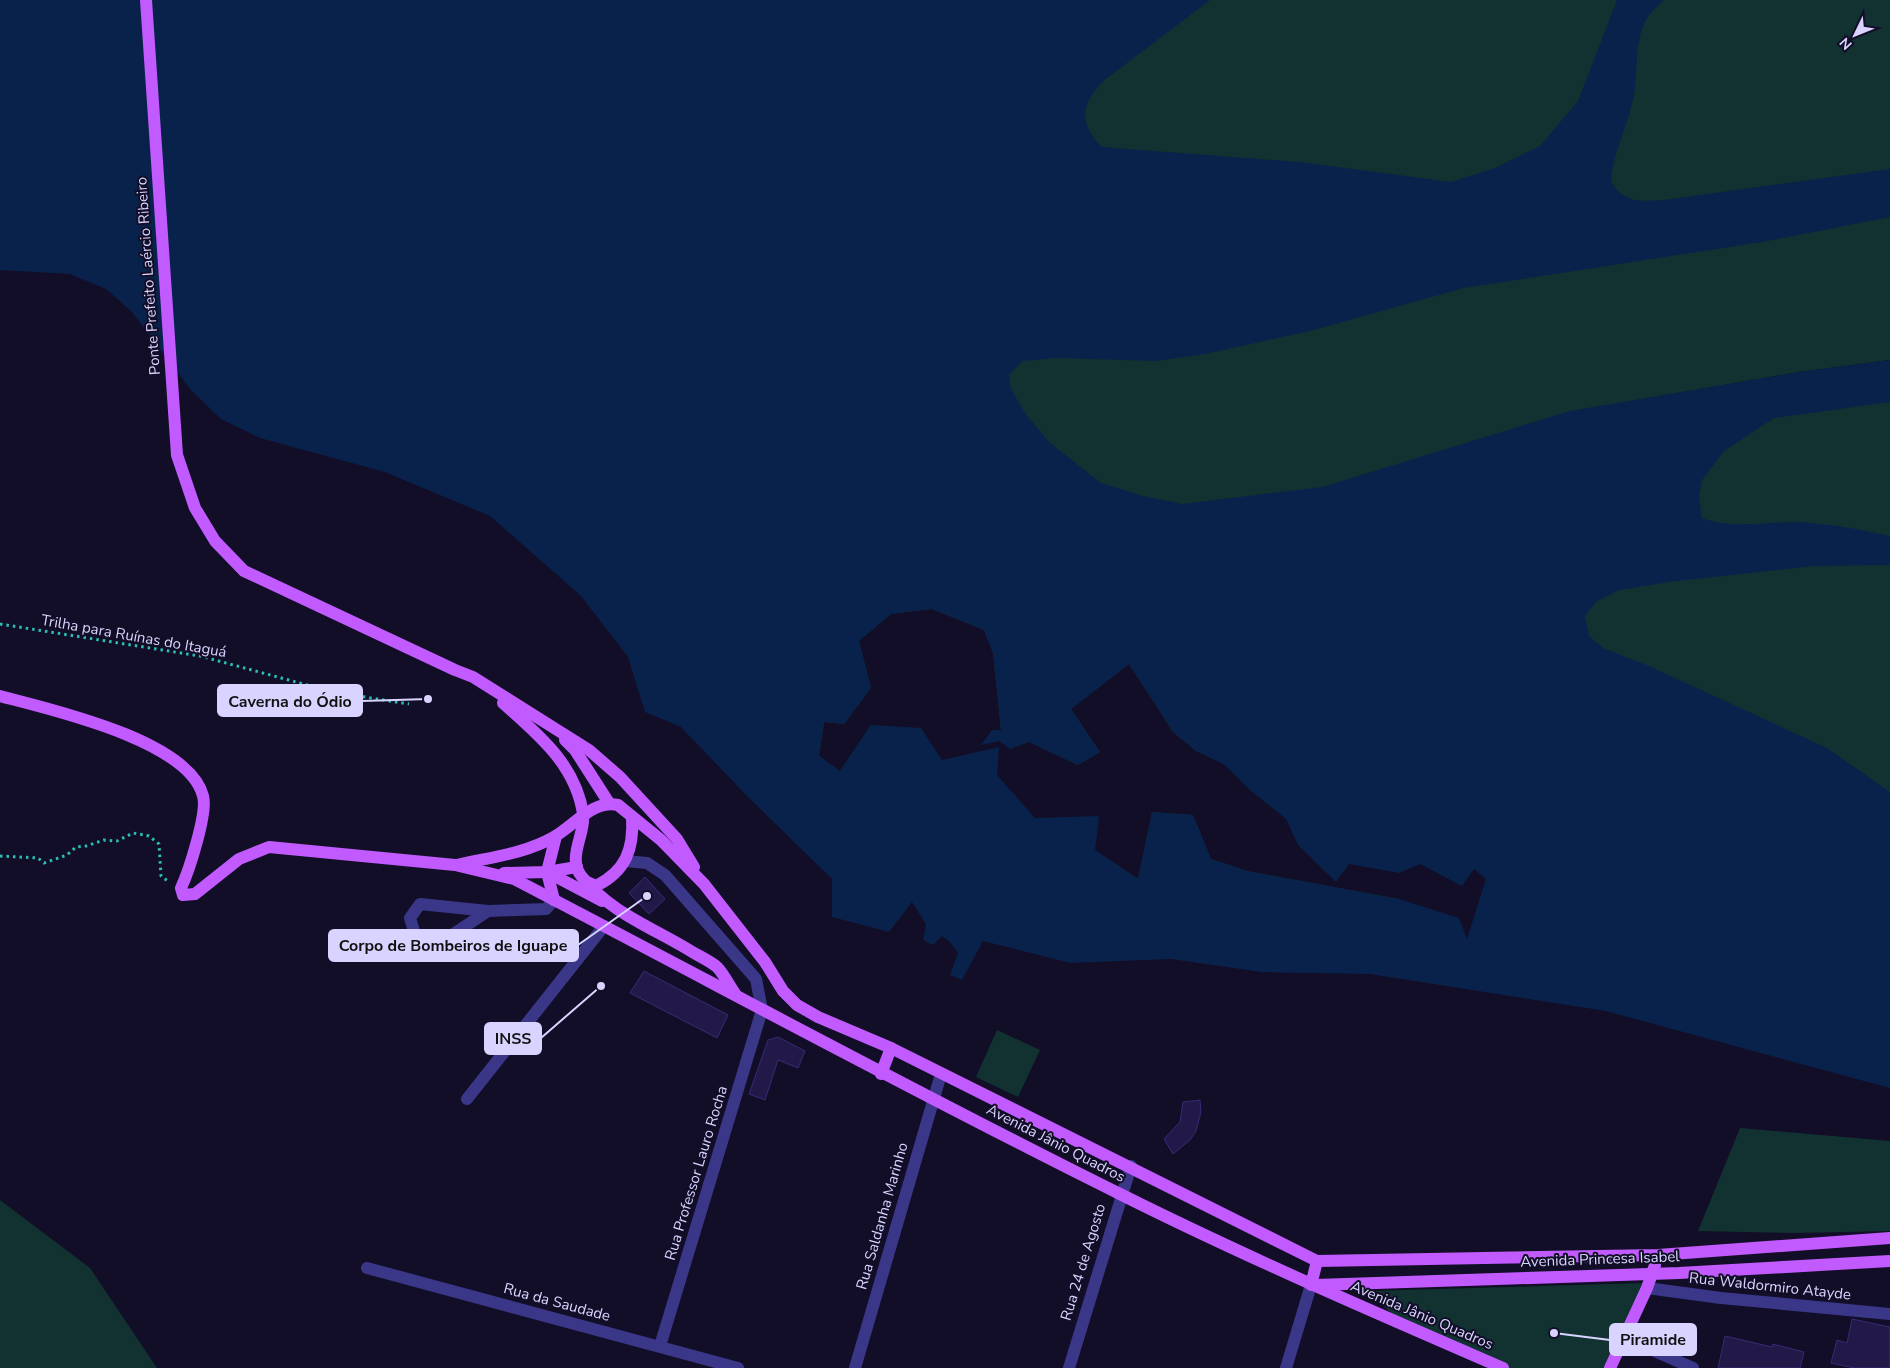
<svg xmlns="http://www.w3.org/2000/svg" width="1890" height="1368" font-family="'Nunito Sans',sans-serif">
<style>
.green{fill:#113230}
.water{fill:#09224b;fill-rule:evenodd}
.building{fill:#231949;stroke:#392a76}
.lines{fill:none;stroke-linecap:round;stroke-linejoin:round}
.path{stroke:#29bfb5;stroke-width:3;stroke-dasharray:2.5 4;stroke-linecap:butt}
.minor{stroke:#3a3789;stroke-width:12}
.major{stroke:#c15bff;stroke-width:12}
.labels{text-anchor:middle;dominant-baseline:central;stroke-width:4;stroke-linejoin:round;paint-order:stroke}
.street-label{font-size:15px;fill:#d9d4ff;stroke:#120e27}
.leader{fill:none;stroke:#d9d4ff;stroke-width:2}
.callout-dot{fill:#d9d4ff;stroke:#120e27;stroke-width:2}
.callout{fill:#d9d4ff;stroke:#d9d4ff;stroke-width:2}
.callout-label{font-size:16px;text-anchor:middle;font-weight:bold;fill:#111}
</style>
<rect width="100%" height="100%" fill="#120e27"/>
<!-- green -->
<g class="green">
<polygon points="588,0 1890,0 1890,360 1799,372 1585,409 1890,362 1890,1034 1486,879 1487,862 1196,751 1173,732 1129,664 1071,709 1100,752 1078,765 1029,742 1010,749 1001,730 993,653 984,630 932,609 891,614 859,641 871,688 844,724 824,722 819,756 840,771 871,725 945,802 1113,862 1138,879 1152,812 1193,815 1211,859 1247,871 1399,899 1321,901 1302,923 857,818 369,196"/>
<polygon points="997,1030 1040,1050 1018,1097 976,1077"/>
<polygon points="1740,1128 1890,1141 1890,1231 1796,1233 1698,1231"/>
<polygon points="0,1200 90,1268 157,1368 0,1368"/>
<polygon points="1647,1283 1608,1368 1509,1368 1391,1313 1368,1291"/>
</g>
<!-- water -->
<path class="water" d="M0,0H1210L1102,82C1081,106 1078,122 1102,147L1300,162L1451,182L1495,168L1540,146L1578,101L1617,0H1664C1658,5 1650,13 1646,20C1633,44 1639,74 1633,100C1627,128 1613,153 1611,181C1624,204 1640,201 1664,200L1890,169V217L1762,242L1464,288L1310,331L1205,354L1156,361L1057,358L1022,361L1009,375L1011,389L1025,413L1049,442L1101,483L1143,496L1183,504L1322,487L1570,411L1799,372L1890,360V402L1774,418L1724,451L1702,480L1699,497L1702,518C1732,529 1763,522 1794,522C1827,523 1858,529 1890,536V565L1814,566L1676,581L1619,590L1596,602L1585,616L1589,636L1603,648L1649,666L1827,748L1890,792V1088L1606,1011L1370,974L1262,972L1171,959L1070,963L983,941L962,980L950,975L958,953L949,941L942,936L933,945L923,940L926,924L912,902L889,932L832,917V879L746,795L681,727L645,712L628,657L581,596L490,516L385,472L260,438L221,419L190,389L132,312L106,289L70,274L0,270ZM932,609L984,630L993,653L1001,730H992L981,745L999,741L1010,749L1029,742L1078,765L1100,752L1071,709L1129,664L1173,732L1196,751L1225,765L1250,790L1286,819L1298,845L1336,882L1349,864L1399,873L1420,864L1462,886L1474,869L1486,879L1467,939L1459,918L1399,899L1247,871L1211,859L1193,815L1152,812L1138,879L1095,850L1099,816L1035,818L997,775L999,747L942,760L921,728L871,725L840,771L819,756L824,722L844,724L871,688L859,641L891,614Z"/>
<!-- building -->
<g class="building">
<polygon points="645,877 665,899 649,914 629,893"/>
<polygon points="644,971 728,1015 717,1038 630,993"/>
<polygon points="778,1037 805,1051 798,1068 778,1060 765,1100 749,1094 768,1040"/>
<polygon points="1200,1100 1201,1112 1196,1131 1190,1140 1173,1154 1164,1139 1180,1122 1183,1102"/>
<polygon points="1852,1319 1890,1327 1890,1368 1854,1368 1831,1363 1837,1340 1847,1343"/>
<polygon points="1725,1336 1772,1347 1773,1344 1804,1352 1800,1368 1718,1368"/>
</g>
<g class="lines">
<!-- path -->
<g class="path">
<polyline points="0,624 200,656 333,692 409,704"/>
<polyline points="0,856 38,858 44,863 67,855 76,847 86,846 104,840 117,841 133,833 149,836 159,844 161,876 169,882"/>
</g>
<!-- minor -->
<g class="minor">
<polyline points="625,861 647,863 665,875 756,979 762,1010 660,1346"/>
<polyline points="488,911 434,947 417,941 410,918 420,904 488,911 546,909 554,900"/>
<polyline points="467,1099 604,926"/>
<polyline points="367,1268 738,1368"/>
<polyline points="1647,1288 1721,1298 1890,1314"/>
<polyline points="1625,1338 1693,1368"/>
<polyline points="855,1368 941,1074"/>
<polyline points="1069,1368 1131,1166"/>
<polyline points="1286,1368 1311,1285"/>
</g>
<!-- major -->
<g class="major">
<polyline points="146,0 177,455 195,508 215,541 244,571 455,670 473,677 589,750 620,777 677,839 694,867"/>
<path d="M0,696C49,709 189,740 203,796C208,812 189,871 181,888L183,895L195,894L239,859L269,847L455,865L514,879C716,984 916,1093 1120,1194C1246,1257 1374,1312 1503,1368"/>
<path d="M503,703C538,734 576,765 583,814C586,834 566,858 582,877C610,913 656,929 694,953C701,957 710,961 717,967C724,974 730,987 736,995"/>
<polyline points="565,740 575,750 609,803"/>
<path d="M457,865C491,857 524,854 554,837C575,825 592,800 618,805L661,840L704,884L765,962L783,991L797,1005L818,1017L891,1048L1317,1261L1658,1255L1890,1238"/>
<polyline points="547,872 602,901"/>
<polyline points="504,873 547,872 577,867"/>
<path d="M587,882L596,886C626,871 634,849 632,817"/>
<polyline points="554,900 547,872 556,836"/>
<polyline points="881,1074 891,1048"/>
<polyline points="1311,1285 1317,1261"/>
<polyline points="1316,1285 1679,1273 1890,1261"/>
<polyline points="1610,1368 1647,1288 1655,1265"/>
</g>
</g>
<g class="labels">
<!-- street labels -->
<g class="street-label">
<text transform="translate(148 276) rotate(-94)">Ponte Prefeito Laércio Ribeiro</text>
<text transform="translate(134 636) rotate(10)">Trilha para Ruínas do Itaguá</text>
<text transform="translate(1056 1143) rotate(27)">Avenida Jânio Quadros</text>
<text transform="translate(696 1173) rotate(-73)">Rua Professor Lauro Rocha</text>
<text transform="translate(882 1216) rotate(-74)">Rua Saldanha Marinho</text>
<text transform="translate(1600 1259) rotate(-2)">Avenida Princesa Isabel</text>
<text transform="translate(1083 1262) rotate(-73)">Rua 24 de Agosto</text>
<text transform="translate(1770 1286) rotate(6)">Rua Waldormiro Atayde</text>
<text transform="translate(557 1302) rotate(15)">Rua da Saudade</text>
<text transform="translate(1422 1315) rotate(23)">Avenida Jânio Quadros</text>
</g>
</g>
<!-- callouts -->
<path class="leader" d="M428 699L362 701M647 896L578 945M601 986L541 1038M1554 1333L1610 1340"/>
<g class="callout-dot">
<circle cx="428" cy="699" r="5"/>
<circle cx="647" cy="896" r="5"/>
<circle cx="601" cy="986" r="5"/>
<circle cx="1554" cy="1333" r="5"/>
</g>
<g class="callout">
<rect x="218" y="685" width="144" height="31" rx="5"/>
<rect x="329" y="930" width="249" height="31" rx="5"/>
<rect x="485" y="1023" width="56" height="31" rx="5"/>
<rect x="1610" y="1324" width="86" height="31" rx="5"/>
</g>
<g class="callout-label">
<text x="290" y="707">Caverna do Ódio</text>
<text x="453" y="951">Corpo de Bombeiros de Iguape</text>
<text x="513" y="1044">INSS</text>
<text x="1653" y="1345">Piramide</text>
</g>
<!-- north arrow -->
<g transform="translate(1855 35) rotate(227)" stroke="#120e27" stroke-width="4" paint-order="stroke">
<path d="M0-4L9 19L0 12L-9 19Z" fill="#d9d4ff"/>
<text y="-8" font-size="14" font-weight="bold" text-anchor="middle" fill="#d9d4ff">N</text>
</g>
</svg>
